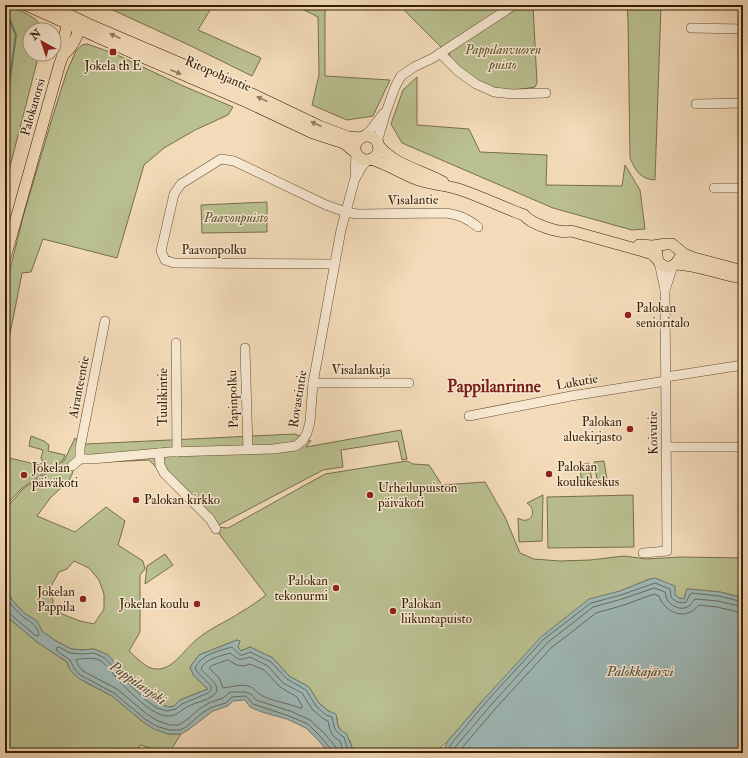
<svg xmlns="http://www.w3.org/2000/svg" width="748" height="758" font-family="'IM FELL Double Pica',serif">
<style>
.green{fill:#bac090;stroke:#786f48;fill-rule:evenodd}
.water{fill:#9eb9b8;stroke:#747b6e}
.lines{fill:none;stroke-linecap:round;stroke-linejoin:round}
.shore{stroke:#6a6c5c;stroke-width:1}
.stream{stroke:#747b6e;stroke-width:2}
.minor-casing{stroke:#654d2e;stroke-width:10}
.major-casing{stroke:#361e00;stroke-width:12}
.minor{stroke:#f7e8d2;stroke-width:9}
.major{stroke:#f3dbb9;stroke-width:11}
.oneway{fill:#947c5c}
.poi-dot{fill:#8f2418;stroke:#f7e8d2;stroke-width:1.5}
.labels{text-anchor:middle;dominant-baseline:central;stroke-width:3;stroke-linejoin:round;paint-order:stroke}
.park-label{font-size:13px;font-style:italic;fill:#5e4f2b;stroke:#f7e8d2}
.poi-label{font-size:13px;fill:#361e00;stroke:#f7e8d2;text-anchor:start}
.street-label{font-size:13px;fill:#361e00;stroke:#f7e8d2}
.water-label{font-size:14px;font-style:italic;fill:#554c37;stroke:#f7e8d2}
.district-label{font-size:17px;font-weight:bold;fill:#7a1f14;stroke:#f7e8d2}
</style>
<rect width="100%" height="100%" fill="#f3dbb9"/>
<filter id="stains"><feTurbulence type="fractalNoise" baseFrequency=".005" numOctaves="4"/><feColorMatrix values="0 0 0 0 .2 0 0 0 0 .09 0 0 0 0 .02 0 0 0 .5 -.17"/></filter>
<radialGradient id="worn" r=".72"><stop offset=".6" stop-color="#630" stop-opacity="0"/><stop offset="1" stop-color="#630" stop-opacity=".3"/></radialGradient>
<!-- green -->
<g class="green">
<path d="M5,5H9C20,11 39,17 43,30H30V54H39L5,186Z"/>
<polygon points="102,5 213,5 198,30 261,58 252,76 191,46"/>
<polygon points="294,5 325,5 325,76 390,80 373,116 347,120 312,105 319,75 318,17"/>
<path d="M399,5H533L537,83L535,87C522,89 507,92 494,88C480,84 462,69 449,60L450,54L440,46Z"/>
<path d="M627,5H661L655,180C640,179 636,171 630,158L628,20Z"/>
<polygon points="87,44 113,53 181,85 233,107 228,115 195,130 164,148 144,165 117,258 43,239 31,272 22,273 13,319 5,356 5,290 23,217 51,122 67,71 76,51 82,45"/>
<polygon points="417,77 417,125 469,129 480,152 547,155 546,185 622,186 625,165 640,190 645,229 632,230 553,208 402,143 391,124 403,90"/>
<polygon points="267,202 267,232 202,233 201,205"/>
<path d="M401,430L407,459L402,460L398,441L341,450L343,467L323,470L215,527L228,528L325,474L407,461L413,464L429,465L442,485L485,482L505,517L520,553L534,559L560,561L590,560L624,556L646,559L681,557L743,558V598L720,592L687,589L684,599L679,598L650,579L620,591L484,699L448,741L439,749V753H358L357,751L353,750L350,741L338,726L337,718L319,703L309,687L289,676L273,658L250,647L241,651L238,647L240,641L237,640L199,655L190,667L194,676L208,689L187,697L180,700L174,706L169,707L159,704L150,698L132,682L108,655L94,649L82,650L71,649L56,641L42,631L37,621L24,613L12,600L8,592L5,589V505L7,507L23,489L64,461L75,438L86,444L295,434L311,441L306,447ZM149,460L214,527L266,595C258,601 250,607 241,612C226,622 208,629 195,641C183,651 173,670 156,669C146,669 136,657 129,651L140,632V575L145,569L143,561L118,545L125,521L106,507L75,532L37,516L51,497L69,481L73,472L72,468L84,463ZM74,561L89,568L99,580L104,594V609L94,624L80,621L62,614L53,605V599L48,592L59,572L67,569Z"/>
<polygon points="31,436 44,441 49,445 48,451 65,455 63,460 22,488 6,505 5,503 5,457 39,465 43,462 41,458 43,450 29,446"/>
<polygon points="604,461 607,479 597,480 594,462"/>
<polygon points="589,463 592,481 582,482 579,465"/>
<path d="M543,495L542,541L519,542L518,518C530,526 539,511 527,503Z"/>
<polygon points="633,495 634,547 548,548 547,497"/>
<polygon points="165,554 173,565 145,584 147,566"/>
<polygon points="5,615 37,642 67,662 70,670 85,682 112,696 143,722 168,734 181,734 169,753 140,745 136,753 5,753"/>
</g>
<!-- water -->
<g class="water">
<polygon points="655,578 675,586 675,595 679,598 684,599 687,589 720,592 743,598 743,753 442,753 448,741 484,699 541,637 589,599 620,591 650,579"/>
<path d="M5,589L8,592L12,600L24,613L37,621L42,631L56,641L71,649L82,650L94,649L108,655L132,682L150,698L159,704L169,707L174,706L180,700L208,689L194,676L190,667L199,655L237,640L240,641L238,647L241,651L250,647L273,658L289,676L309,687L319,703L328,711L336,714C338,723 336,730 346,733L353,750L357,751L358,753H329L318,740L306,728L287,719L262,712L250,707L245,700L233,701L228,706L213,711L188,730L181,734H168L154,729L143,722L112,696L78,678L70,670L67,662L37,642L5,615Z"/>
</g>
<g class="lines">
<!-- shore -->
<g class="shore">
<path d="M5,595C9,603 15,609 21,615C29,622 37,623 39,635L36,636L9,613L5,612"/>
<path d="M228,660L237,665L243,666L250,664L264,670L280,687L297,697L302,706V708H300C288,703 271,701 261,695C256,693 254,687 248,686C240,684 231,687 223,688L219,678L209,668L211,666Z"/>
<path d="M332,753L331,749L321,737L308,724L289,716L253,704L248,698L245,696L232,697L226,703L212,707L202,713L186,727L180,730H169L156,726L145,719L114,693L80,675L74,668L70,660L57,651L56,648L59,647L70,653L82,654L94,653L105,658L129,684L147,701L157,708L167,711L176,709L182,704L208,693C211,691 212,689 211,686L198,673L195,668C201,654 219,651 232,647L240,655H243L250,652L271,662L287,679L306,690L316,706L326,715L332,717C334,727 334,732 344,737L347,747L351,753"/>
<path d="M337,753V749L335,746L325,734L310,720L290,711L256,700L251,694L246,692H232L229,693L223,698L209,703L199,709L189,718L179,725H170L158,721L148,715L117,689L83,671L78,665L76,660L78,659C85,659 92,657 99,660C105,663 110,670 114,675C125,687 152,718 170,716C178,715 183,708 191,705C197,702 205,701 211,697C227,688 206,676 201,669C204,659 221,656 230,653C240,660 237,661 250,657L268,666L283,683L302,693L312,709L322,718L328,721L330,730L334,737L340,741L344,753"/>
<path d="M446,753L452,743L487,701L544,639L591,603L621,595L655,583L670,589L671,597C675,602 680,604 686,602L690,594L692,593L719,596L743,602"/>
<path d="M452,753L456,746L491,705L547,643L593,607L622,599L654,588L665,592C666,595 666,599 668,601C673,607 682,611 689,606C692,604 693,601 695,599L718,601L743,607"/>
<path d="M459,753L461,749L495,709L551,648L596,613L624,605L654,594L659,596C663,608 676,617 688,613C693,612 695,608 699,605L717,607L743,613"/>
</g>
<!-- stream -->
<polyline class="stream" points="5,8 16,35 7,99 5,102"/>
<defs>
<g id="minor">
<polyline points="691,28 743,29"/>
<polyline points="440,53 458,71 476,84 494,92 512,94 546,93"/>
<polyline points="696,104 743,103"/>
<polyline points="364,136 370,131 383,114"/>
<polyline points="377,142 386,112 395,87 401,76 414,67 433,58 514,5"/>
<polyline points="356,177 362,166 368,160"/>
<polyline points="714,188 743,188"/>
<path d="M335,264L174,263L165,260L161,251L174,194L181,184L221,159L234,161L326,205L346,212L357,214L446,213C459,215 467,218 478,227"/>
<polyline points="665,290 673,266"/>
<polyline points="176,343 177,452"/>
<polyline points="245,348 248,449"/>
<polyline points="666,377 743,365"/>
<polyline points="313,383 409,383"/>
<polyline points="469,416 571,396 666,381"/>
<polyline points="667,447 743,447"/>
<polyline points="159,453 160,465 164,473 210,519 216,529"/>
<polyline points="80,459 80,448 105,321"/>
<polyline points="72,466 80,459 92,459 170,452 273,449 296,446 303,440 307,433 310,422 313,383 341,230 355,178 356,153"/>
<polyline points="643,553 667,551 665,290 659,262"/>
</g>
<g id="major">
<polyline points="26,5 140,56 247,102 313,133 344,143 355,152"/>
<polyline points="49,5 88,24 252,94 319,126 348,137 361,138"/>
<path d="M63,55C62,41 65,30 71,17"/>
<circle cx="367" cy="148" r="12"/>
<path d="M378,145C394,165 421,170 443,182"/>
<path d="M371,159C387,164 401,173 416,179C430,184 444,185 458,189C480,196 502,207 524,215C531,224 560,234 571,231L643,251L652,254L657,259"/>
<polyline points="639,245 653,246 666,244 672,244 684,254 694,258 743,271"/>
<path d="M657,253C656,268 672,272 679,259"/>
<polyline points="5,258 60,63 63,55 69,49 74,42 82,23"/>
<path d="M676,264C699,265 720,275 743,278"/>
</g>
</defs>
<!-- minor casing -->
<use href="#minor" class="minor-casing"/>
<!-- major casing -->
<use href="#major" class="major-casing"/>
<!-- minor -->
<use href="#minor" class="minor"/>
<!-- major -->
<use href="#major" class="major"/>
</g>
<!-- one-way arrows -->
<defs><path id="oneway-solid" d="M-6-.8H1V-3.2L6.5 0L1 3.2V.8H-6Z"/></defs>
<g class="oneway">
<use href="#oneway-solid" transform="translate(115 36) rotate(-156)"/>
<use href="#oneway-solid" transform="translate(176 72) rotate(23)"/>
<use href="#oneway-solid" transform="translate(262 99) rotate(-156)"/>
<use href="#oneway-solid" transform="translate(316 124) rotate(-155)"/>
</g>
<!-- markers -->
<g class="poi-dot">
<rect x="109" y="48" width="8" height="8" rx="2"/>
<circle cx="628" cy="315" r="4"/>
<circle cx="630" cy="429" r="4"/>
<circle cx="549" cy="474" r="4"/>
<circle cx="24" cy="475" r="4"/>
<circle cx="370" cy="495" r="4"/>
<circle cx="136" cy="500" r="4"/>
<circle cx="336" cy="588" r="4"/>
<circle cx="83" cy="599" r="4"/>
<circle cx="197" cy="604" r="4"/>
<circle cx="393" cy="611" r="4"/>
</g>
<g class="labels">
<!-- park labels -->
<g class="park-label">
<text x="503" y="50">Pappilanvuoren<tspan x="503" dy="15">puisto</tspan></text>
<text x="236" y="218">Paavonpuisto</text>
</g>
<!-- poi labels -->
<g class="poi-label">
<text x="113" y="66" text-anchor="middle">Jokela th E</text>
<text x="636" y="308">Palokan<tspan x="636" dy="15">senioritalo</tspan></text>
<text x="622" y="422" text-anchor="end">Palokan<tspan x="622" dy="15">aluekirjasto</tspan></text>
<text x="557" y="467">Palokan<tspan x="557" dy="15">koulukeskus</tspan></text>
<text x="32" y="468">Jokelan<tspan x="32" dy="15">päiväkoti</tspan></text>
<text x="378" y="488">Urheilupuiston<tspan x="378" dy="15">päiväkoti</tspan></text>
<text x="144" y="500">Palokan kirkko</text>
<text x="328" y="581" text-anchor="end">Palokan<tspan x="328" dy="15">tekonurmi</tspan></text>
<text x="75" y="592" text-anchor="end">Jokelan<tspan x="75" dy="15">Pappila</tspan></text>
<text x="189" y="604" text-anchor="end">Jokelan koulu</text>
<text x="401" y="604">Palokan<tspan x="401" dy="15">liikuntapuisto</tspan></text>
</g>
<!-- street labels -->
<g class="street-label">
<text transform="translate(218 74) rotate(23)">Ritopohjantie</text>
<text transform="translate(33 107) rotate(-74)">Palokanorsi</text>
<text transform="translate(413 200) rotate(-1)">Visalantie</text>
<text x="214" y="250">Paavonpolku</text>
<text x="361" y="370">Visalankuja</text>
<text transform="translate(577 382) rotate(-10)">Lukutie</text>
<text transform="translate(79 387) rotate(-79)">Airanteentie</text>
<text transform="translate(163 397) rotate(-90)">Tuulikintie</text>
<text transform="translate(233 399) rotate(-92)">Papinpolku</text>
<text transform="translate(298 399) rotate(-81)">Rovastintie</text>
<text transform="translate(653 433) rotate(-91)">Koivutie</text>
</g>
<!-- water labels -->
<g class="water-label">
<text x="640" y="671">Palokkajärvi</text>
<text transform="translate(138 683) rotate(35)">Pappilanjoki</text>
</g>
<!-- district labels -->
<g class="district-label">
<text x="494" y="386">Pappilanrinne</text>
</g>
</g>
<!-- margin -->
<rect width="748" height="758" fill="none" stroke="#f3dbb9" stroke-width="20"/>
<rect x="6" y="6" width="736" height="746" fill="none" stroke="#361e00" stroke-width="2"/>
<rect x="10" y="10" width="728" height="738" fill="none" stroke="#361e00"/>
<!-- north arrow -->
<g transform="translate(42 42) rotate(320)"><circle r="19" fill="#f7e8d2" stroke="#aa977e"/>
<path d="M0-3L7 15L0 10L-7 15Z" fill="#8f2418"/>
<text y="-6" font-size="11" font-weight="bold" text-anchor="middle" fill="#361e00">N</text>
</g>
<rect width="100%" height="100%" filter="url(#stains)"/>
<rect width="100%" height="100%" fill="url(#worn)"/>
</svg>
